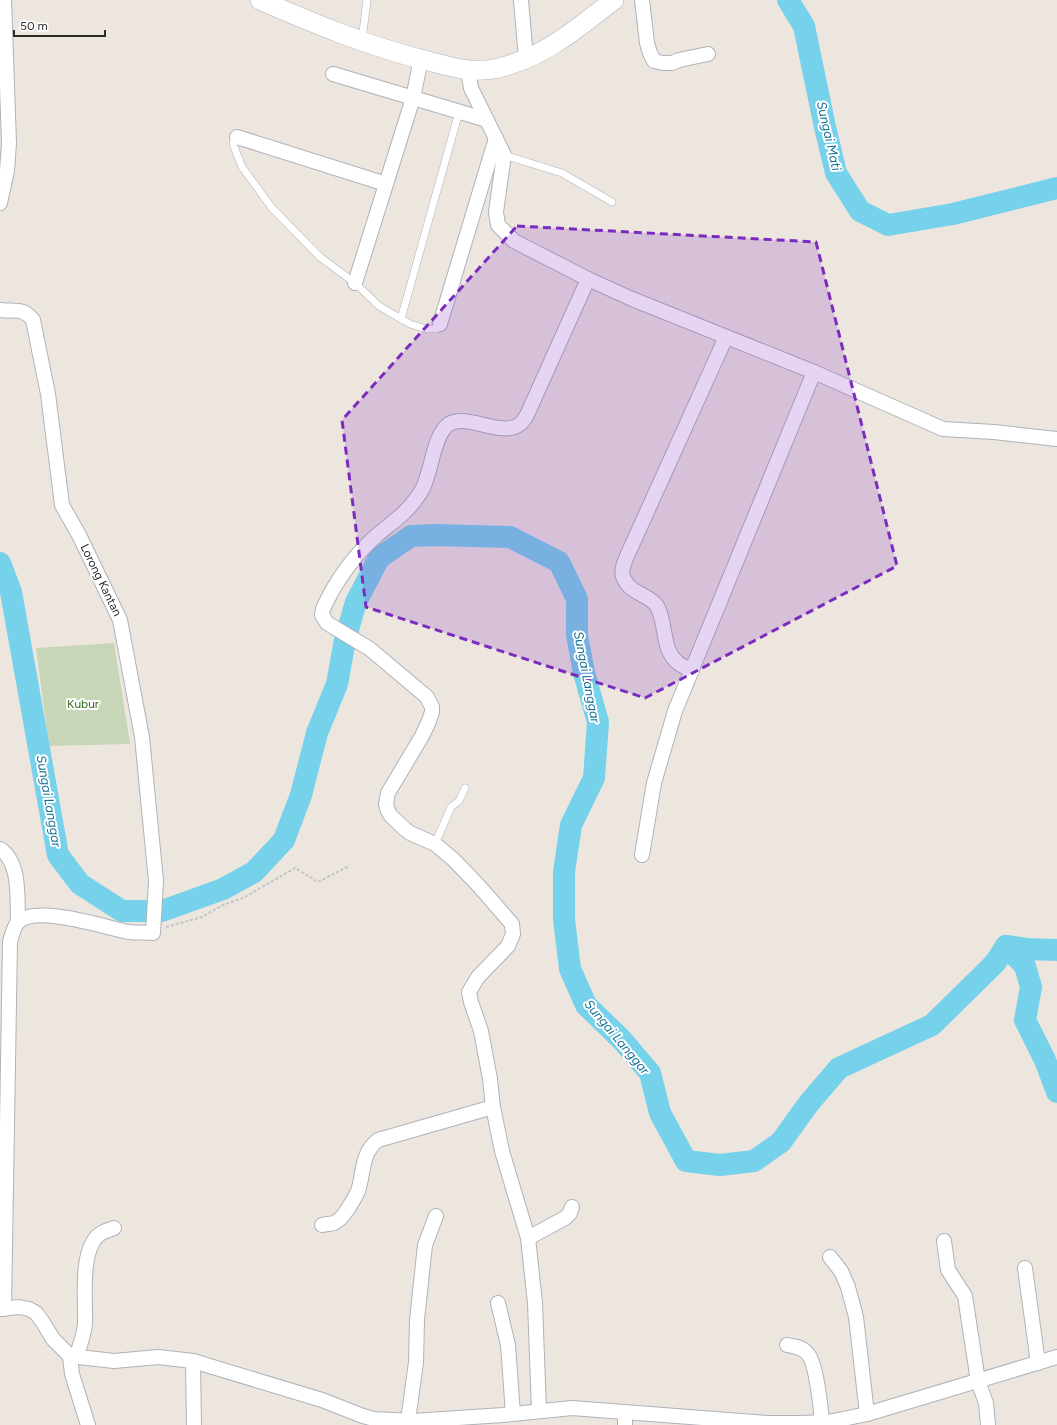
<svg xmlns="http://www.w3.org/2000/svg" width="1057" height="1425" font-family="Figtree,sans-serif">
<style>
.cemetery{fill:#c7d6b6}
.lines{fill:none;stroke-linecap:round;stroke-linejoin:round}
.river{stroke:#76d1ea;stroke-width:22}
.service-casing{stroke:#afb2bb;stroke-width:8}
.minor-casing{stroke:#afb2bb;stroke-width:16}
.secondary-casing{stroke:#afb2bb;stroke-width:20}
.path{stroke:#c4c4c4;stroke-width:2;stroke-dasharray:3 2;stroke-linecap:butt}
.service{stroke:#fff;stroke-width:7}
.minor{stroke:#fff;stroke-width:14}
.secondary{stroke:#fff;stroke-width:19}
.marked{fill:#7b2cbf;fill-opacity:0.2;stroke:#7b2cbf;stroke-width:3;stroke-dasharray:8 5;stroke-linejoin:round}
.labels{text-anchor:middle;dominant-baseline:central;stroke-width:4;stroke-linejoin:round;paint-order:stroke}
.street-label{font-size:12px;fill:#2c2c2c;stroke:#fff}
.park-label{font-size:12px;fill:#30671e;stroke:#fff}
.water-label{font-size:13px;font-style:italic;fill:#137198;stroke:#fff}
</style>
<rect width="100%" height="100%" fill="#ede6df"/>
<!-- cemetery -->
<polygon class="cemetery" points="114,643 130,744 49,746 36,648"/>
<g class="lines">
<!-- river -->
<g class="river">
<polyline points="788,0 804,26 825,127 836,173 860,211 888,225 953,214 1057,188"/>
<polyline points="0,563 11,592 58,855 80,884 122,911 162,911 223,889 254,872 284,840 301,795 317,733 337,684 345,640 356,602 379,558 411,536 433,535 510,537 559,562 577,599 577,635 584,673 598,722 594,778 571,825 564,872 564,919 570,969 586,1005 622,1040 650,1073 660,1113 686,1161 720,1165 754,1161 781,1142 809,1103 839,1068 932,1025 995,963 1006,946 1027,949 1057,950"/>
<polyline points="1006,946 1025,966 1031,987 1025,1020 1045,1060 1057,1092"/>
</g>
<defs>
<g id="service">
<polyline points="362,40 367,0"/>
<polyline points="237,137 235,138 233,144 242,167 272,208 320,257 355,283 379,306 410,324 426,329 437,329 440,324"/>
<polyline points="504,155 562,173 612,202"/>
<polyline points="401,319 459,112"/>
<polyline points="435,844 451,807 459,801 465,788"/>
</g>
<g id="minor">
<polyline points="521,0 526,59"/>
<polyline points="642,0 647,43 650,53 654,61 663,63 672,63 679,60 708,54"/>
<polyline points="468,71 471,88 504,155 496,212 498,225 514,241 588,279 632,299 814,372 943,429 994,432 1057,439"/>
<polyline points="333,74 487,120"/>
<polyline points="237,137 386,184"/>
<polyline points="0,203 7,171 9,143 4,0"/>
<polyline points="355,283 413,98 421,59"/>
<path d="M0,310C15,312 23,307 33,320L48,394L62,505L79,535L120,620L142,737L156,881L153,933C145,932 136,933 129,932C107,928 36,904 18,922C14,926 12,936 10,941L4,1309"/>
<polyline points="440,324 496,138"/>
<path d="M692,671C688,668 682,666 678,663C661,649 667,624 657,606C650,595 631,594 624,579C620,571 624,564 627,556L726,337"/>
<path d="M0,849C21,862 17,900 18,922"/>
<polyline points="642,855 654,783 675,711 814,372"/>
<path d="M322,1225C326,1224 331,1224 334,1223C340,1220 344,1215 347,1210C351,1204 355,1198 358,1191C364,1173 361,1153 378,1140L493,1107"/>
<polyline points="528,1238 565,1218 570,1213 572,1207"/>
<polyline points="944,1241 948,1270 965,1296 978,1381 986,1403 988,1425"/>
<polyline points="830,1257 841,1271 848,1287 856,1317 867,1414"/>
<polyline points="1025,1268 1038,1363"/>
<polyline points="498,1303 508,1345 513,1414"/>
<polyline points="0,1309 19,1307 29,1309 36,1313 42,1321 53,1339 70,1356 114,1361 158,1357 193,1361 322,1400 363,1416 374,1419 413,1421 503,1415 572,1408 768,1423 799,1423 828,1422 867,1414 1057,1357"/>
<path d="M787,1345C794,1346 802,1347 807,1353C816,1361 821,1408 822,1422"/>
<polyline points="70,1356 72,1374 88,1425"/>
<path d="M76,1357C80,1346 84,1335 85,1324C86,1302 79,1249 100,1234C104,1231 109,1230 114,1228"/>
<polyline points="193,1361 194,1425"/>
<path d="M539,1410L535,1303L528,1238L502,1151L493,1107L490,1079L481,1031L471,1002L469,992L478,977L508,946L513,934L512,924L478,885L454,860L435,844L410,833L405,829L391,816L388,811L386,804L388,793L422,736L429,721L432,712V707L427,697L370,649L327,623L322,615L323,609C335,582 354,556 376,536C391,523 407,513 418,496C422,491 425,484 427,477C432,463 436,432 449,424C468,413 502,438 520,424C523,422 525,418 527,415L588,279"/>
<polyline points="408,1421 416,1362 417,1320 425,1245 436,1216"/>
<polyline points="625,1425 625,1412"/>
</g>
<path id="secondary" d="M260,0C315,24 370,47 428,61C452,67 470,73 494,69C500,68 506,66 512,64C551,52 582,24 614,0"/>
</defs>
<!-- service casing -->
<use href="#service" class="service-casing"/>
<!-- minor casing -->
<use href="#minor" class="minor-casing"/>
<!-- secondary casing -->
<use href="#secondary" class="secondary-casing"/>
<!-- path -->
<polyline class="path" points="166,927 202,917 223,905 243,898 295,868 318,882 349,866"/>
<!-- service -->
<use href="#service" class="service"/>
<!-- minor -->
<use href="#minor" class="minor"/>
<!-- secondary -->
<use href="#secondary" class="secondary"/>
</g>
<!-- marked area -->
<path class="marked" d="M517,226L816,242L897,566L645,698L366,607L342,420Z"/>
<g class="labels">
<!-- street labels -->
<g class="street-label">
<text transform="translate(101 580) rotate(64)">Lorong Kantan</text>
</g>
<!-- park labels -->
<g class="park-label">
<text x="83" y="704">Kubur</text>
</g>
<!-- water labels -->
<g class="water-label">
<text transform="translate(829 136) rotate(77)">Sungai Mati</text>
<text transform="translate(587 677) rotate(79)">Sungai Langgar</text>
<text transform="translate(49 801) rotate(80)">Sungai Langgar</text>
<text transform="translate(617 1037) rotate(50)">Sungai Langgar</text>
</g>
</g>
<!-- scale -->
<path d="M14 30v6h91v-6" fill="none" stroke="#2c2c2c" stroke-width="2"/>
<text x="20" y="30" font-size="12" fill="#2c2c2c" stroke="#ffffff" stroke-width="3" paint-order="stroke">50 m</text>
</svg>
